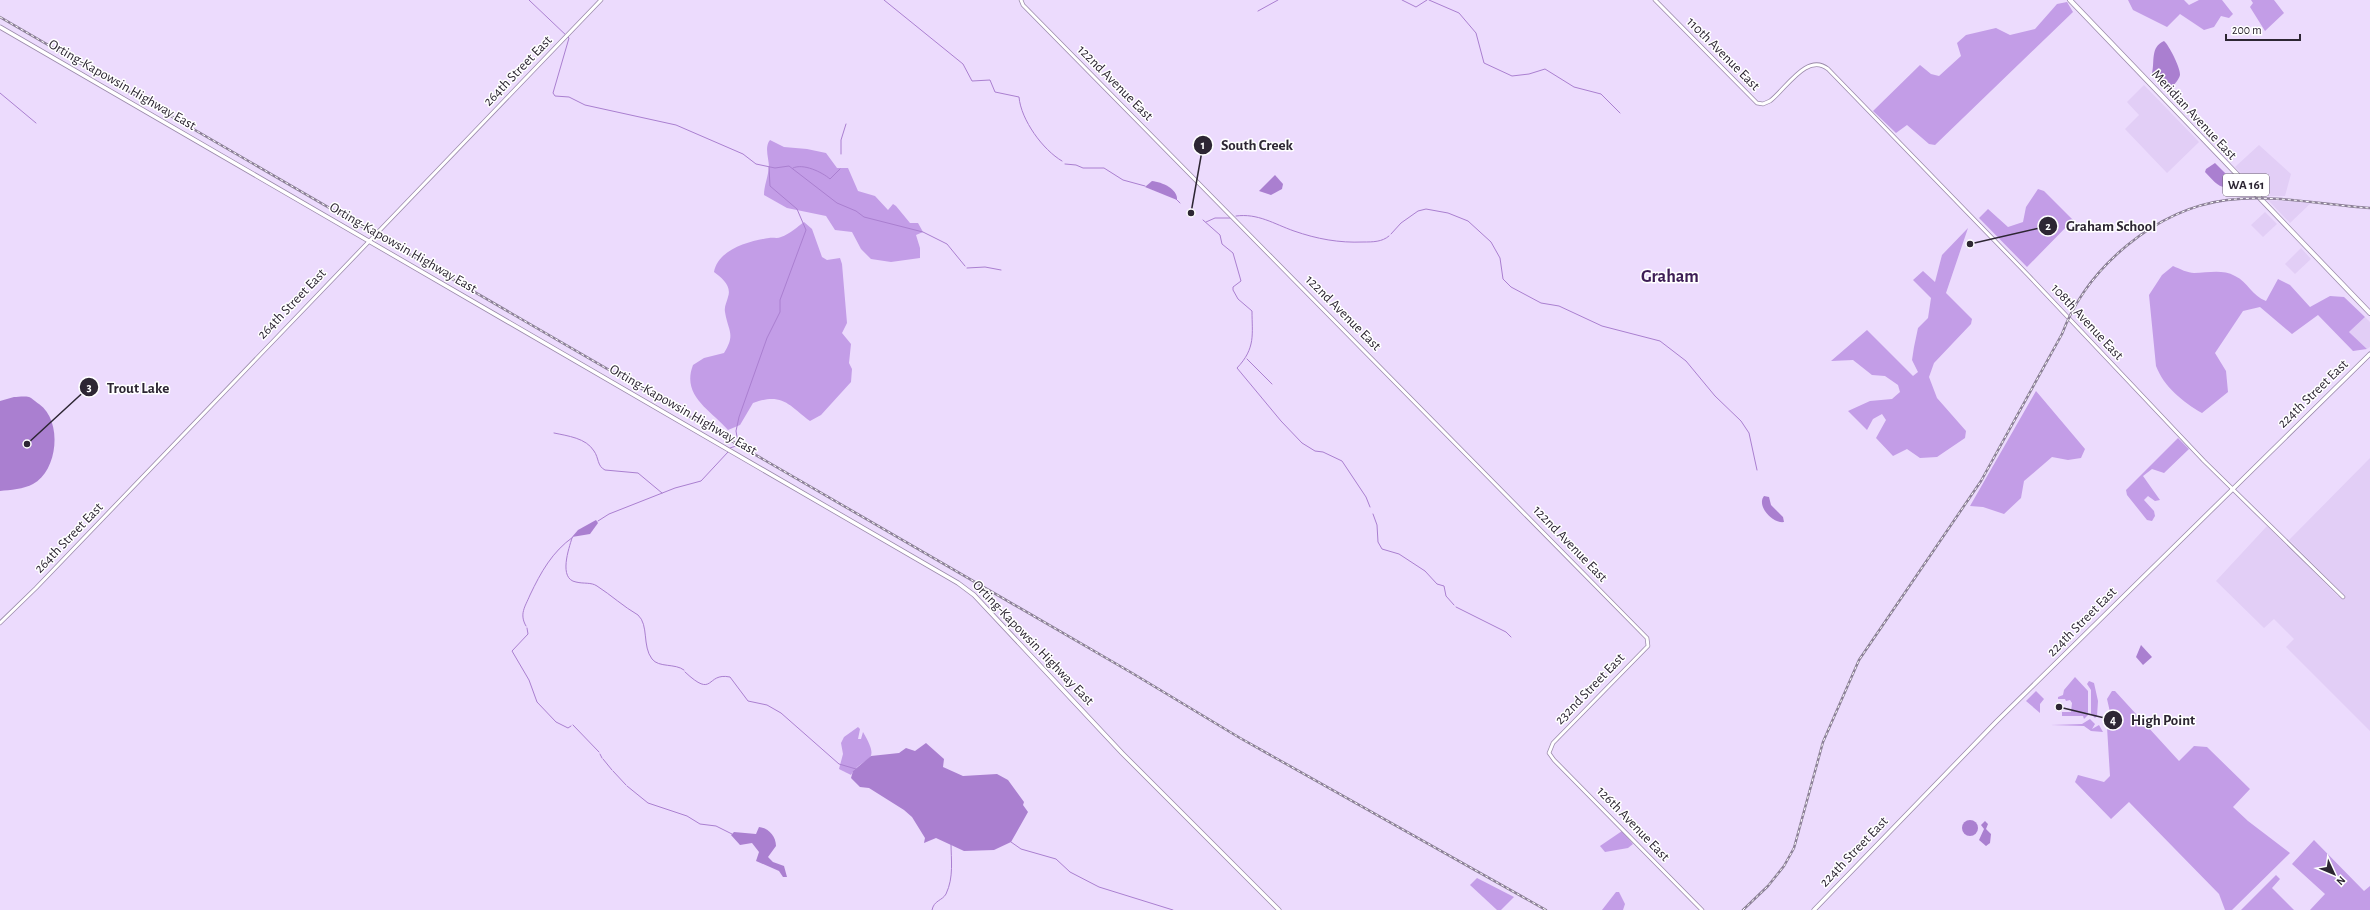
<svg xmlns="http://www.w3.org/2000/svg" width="2370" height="910" font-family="'Alegreya Sans',sans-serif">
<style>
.built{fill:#e2cef6}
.green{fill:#c39de7}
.water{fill:#aa7fd0}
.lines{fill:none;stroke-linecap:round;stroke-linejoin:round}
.stream{stroke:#aa7fd0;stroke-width:1}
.tertiary-casing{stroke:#9b8baa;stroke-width:4.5}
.secondary-casing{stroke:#9b8baa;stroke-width:5}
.primary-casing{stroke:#9b8baa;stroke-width:5.5}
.tertiary{stroke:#fff;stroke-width:3}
.secondary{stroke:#fff;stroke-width:3.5}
.primary{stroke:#fff;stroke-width:4}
.rail-casing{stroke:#8c8097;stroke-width:2.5}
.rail{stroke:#fff;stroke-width:1;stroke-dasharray:3;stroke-linecap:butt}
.labels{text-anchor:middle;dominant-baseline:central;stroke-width:3;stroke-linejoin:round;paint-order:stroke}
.shield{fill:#fff;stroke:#6c6770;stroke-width:1}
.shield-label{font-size:13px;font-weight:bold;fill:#2d2633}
.street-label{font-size:14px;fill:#2d2633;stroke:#fff}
.district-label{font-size:18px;font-weight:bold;fill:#3d1d55;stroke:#fff}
.leader{fill:none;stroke:#2d2633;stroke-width:1.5}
.callout-dot{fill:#2d2633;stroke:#fff;stroke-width:1.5}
.mark-label{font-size:12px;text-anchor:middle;font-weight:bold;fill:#fff}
.callout-label{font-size:15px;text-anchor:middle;font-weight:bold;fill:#2d2633;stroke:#fff;stroke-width:3;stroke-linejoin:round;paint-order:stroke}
</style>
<rect width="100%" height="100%" fill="#ecdbfd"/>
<!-- built -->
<g class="built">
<polygon points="2144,85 2199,142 2167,173 2125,129 2139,115 2127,102"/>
<polygon points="2259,145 2291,174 2285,196 2263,196 2235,167"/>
<polygon points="2268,200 2311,203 2290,223"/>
<polygon points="2265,212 2277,224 2263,237 2251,225"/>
<polygon points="2301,248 2311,259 2295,274 2285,264"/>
<polygon points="2365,317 2370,322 2370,347 2367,349 2349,332"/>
<polygon points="2370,458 2370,731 2286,647 2294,639 2274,619 2264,628 2216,581 2267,526 2338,596 2342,593 2289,540"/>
</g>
<!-- green -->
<g class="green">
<polygon points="2128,0 2184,0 2189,5 2199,0 2222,0 2233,14 2229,18 2221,16 2214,27 2204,30 2180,14 2167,27 2133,10"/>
<polygon points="2251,0 2274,0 2284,13 2265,31 2250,7 2253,3"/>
<polygon points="2067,2 2073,12 1935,145 1929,144 1907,125 1896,133 1873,111 1920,65 1931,74 1939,76 1961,56 1957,43 1966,35 1996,28 2010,35 2035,29 2057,4"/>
<path d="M770,140L784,147L807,149L826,153L837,168H848L858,191L875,196L888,210L893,204L896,206L910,223H918L923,232L916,235L920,248V258L891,262L871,259L861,249L852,232L835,230L826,216L787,208L764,195C764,186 768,177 769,167C769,159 764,147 770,140Z"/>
<polygon points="2038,189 2044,191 2073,220 2027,267 1979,218 1988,209 2008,227 2023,222 2026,207"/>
<path d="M804,222L812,229L822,257L827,260L840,258L842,264L847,323L842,333L851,344L849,363L852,369L851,382L821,415L810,421C789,405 782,392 753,403L740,425L728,430C711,410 681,396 693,365L704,358L724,353C736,334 728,331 725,312C724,306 727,302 728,297C732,286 722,278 714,272C718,249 750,241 769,238C773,237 777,239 781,237C790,234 797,227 804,222Z"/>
<polygon points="1968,228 1946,293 1972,319 1971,324 1934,363 1929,377 1937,398 1966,431 1965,438 1937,457 1920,458 1907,449 1893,456 1876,438 1886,420 1882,414 1873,419 1867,430 1848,411 1870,401 1892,399 1900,392 1898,385 1885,376 1872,375 1853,360 1831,361 1867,330 1913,376 1918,372 1912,360 1914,347 1918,328 1928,318 1931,298 1913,280 1923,271 1935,282 1942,255"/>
<path d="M2173,266C2180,269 2188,273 2194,273C2208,273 2222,269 2235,276C2248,282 2252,296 2266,301L2278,279L2290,285L2310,307L2330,296L2344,297L2365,317L2349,332L2367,349L2353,351L2318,315L2292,334L2260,307L2243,311L2215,353L2226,371L2228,392L2202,413C2183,402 2164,387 2156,366L2149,295L2162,275Z"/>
<polygon points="2036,391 2085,449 2081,458 2068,460 2052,457 2024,481 2021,498 2004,514 1983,507 1970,506"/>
<polygon points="2178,438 2189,449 2164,473 2152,469 2143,476 2160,500 2155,501 2148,496 2144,500 2154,511 2155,516 2152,521 2147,520 2127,495 2126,490"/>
<polygon points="2075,677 2088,691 2088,715 2084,719 2083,716 2062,716 2062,712 2071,712 2072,703 2070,700 2066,701 2065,699 2058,699 2058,697 2063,695 2064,690"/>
<polygon points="2089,681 2094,683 2098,701 2097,716 2095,718 2091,714 2091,690 2087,684"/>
<polygon points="2036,691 2044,699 2040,704 2040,713 2026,701"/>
<polygon points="2112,691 2115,691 2179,761 2194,746 2207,747 2250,789 2233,807 2248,821 2290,853 2232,910 2225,910 2219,894 2129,802 2111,819 2075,782 2078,775 2104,782 2110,776 2107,727 2110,712 2107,699"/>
<polygon points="2090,719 2095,724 2092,729 2099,725 2103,732 2091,731 2084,726 2051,725 2082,724"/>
<path d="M858,727L860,729L858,739H861L863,732C883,766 863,754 851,775L839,769L843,754L841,743L844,737Z"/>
<polygon points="1622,831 1633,844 1628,848 1605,852 1600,846"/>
<polygon points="2314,840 2364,891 2370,886 2370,910 2310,910 2325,894 2292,864"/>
<polygon points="2276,875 2280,879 2272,888 2294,910 2241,910"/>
<polygon points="1477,878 1514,897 1501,910 1497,910 1470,885"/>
<polygon points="1616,892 1619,892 1625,904 1623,910 1602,910"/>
</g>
<!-- water -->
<g class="water">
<path d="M2164,41C2169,45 2181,69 2180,75C2179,80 2172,87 2169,90L2159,82L2160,78L2157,79L2152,73C2155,62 2150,47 2164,41Z"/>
<path d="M2215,163L2232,180V185C2221,192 2213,180 2205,172L2206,169Z"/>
<polygon points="1275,175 1283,184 1282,189 1271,195 1259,191"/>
<path d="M1152,181C1162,182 1178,189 1177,200L1145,187Z"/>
<path d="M14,397C18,397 24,396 29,397C32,398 36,402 39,404C63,421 58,471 33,484C24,489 10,490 0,491V401Z"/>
<path d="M1764,496L1769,497L1771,505L1783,517L1784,522C1773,524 1756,506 1764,496Z"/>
<polygon points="596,520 598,523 590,534 572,537 578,530"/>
<polygon points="2141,645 2152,657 2143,665 2136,657"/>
<polygon points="926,743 944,759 943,767 963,776 997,774 1008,780 1024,802 1023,805 1028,812 1011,842 994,850 964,851 936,838 924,843 925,838 912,817 904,810 869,788 860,787 851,778 853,771 871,756 899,753 906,748 915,751"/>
<circle cx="1970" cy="828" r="8"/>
<polygon points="1985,821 1988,824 1986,829 1991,834 1990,843 1986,846 1979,840 1984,829 1981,825"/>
<path d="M759,827C768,828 776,836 776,846L768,857L773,862L784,866L787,877H783L779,871L756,861L759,852L752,843L740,845L731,835L734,832L756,834Z"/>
</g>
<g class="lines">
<!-- stream -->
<g class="stream">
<polyline points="529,0 569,38 553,93 555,96 569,97 585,105 676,125 743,154 756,164 775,168 789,166 837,203 856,211 864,217 923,232 947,244 965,266"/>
<path d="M884,0L963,64L972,81L990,80L995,92L1019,97C1021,120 1043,150 1062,161"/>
<polyline points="1402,0 1416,7 1427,0"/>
<polyline points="1429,0 1459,13 1476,33 1484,63 1512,76 1529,74 1545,69 1574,87 1601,94 1620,113"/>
<polyline points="1258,11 1278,0"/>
<polyline points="0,93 36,123"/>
<polyline points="841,154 841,140 846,124"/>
<polyline points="1065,164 1076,165 1083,168 1104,168 1123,180 1145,186"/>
<path d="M793,168C803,163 822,172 830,179L840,169"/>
<polyline points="1176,199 1180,203"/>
<path d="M1236,216C1258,213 1274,224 1294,231C1317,239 1339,243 1363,242C1373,242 1382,242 1389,236"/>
<path d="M1203,220L1220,235L1222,244L1233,253L1241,281L1233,287V290L1238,299L1252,311C1252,334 1256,348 1237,368L1281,421L1302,443L1315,451L1323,452L1342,461L1366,497L1370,507"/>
<polyline points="1206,222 1215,218 1230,218"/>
<polyline points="1391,234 1401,223 1418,211 1426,209 1448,213 1468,221 1491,242 1500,258 1503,279 1511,287 1541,303 1559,306 1602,326 1660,341 1686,361 1715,396 1741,421 1749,433 1757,470"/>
<polyline points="967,268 985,267 1001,270"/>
<polyline points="1247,359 1272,384"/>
<path d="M554,433C568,436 586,438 594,451C599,458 597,466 605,470L638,473L662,493"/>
<polyline points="738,443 736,431 739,417 767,338 780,312 780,300 806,230 797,209 770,186 769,167"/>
<polyline points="730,448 736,446"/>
<polyline points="1373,514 1377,525 1378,542 1382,549 1399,554 1425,571 1437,584 1444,586 1446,596 1454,605"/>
<polyline points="598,521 609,514 675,488 701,481 728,452"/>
<path d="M572,538C569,548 558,579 576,582C584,584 591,582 597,586C611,595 624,607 638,615C649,625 642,646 652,659C659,668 675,663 684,670"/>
<polyline points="1456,607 1506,632 1511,637"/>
<path d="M526,626C519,614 525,607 530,595C541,572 552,552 573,537"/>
<polyline points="527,628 528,634 512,651 529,680 537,702 556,722 568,728 571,726"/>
<path d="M685,672C715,700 705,672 730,677L748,701L767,705L781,713L839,764L856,769"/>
<polyline points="573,725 599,752"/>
<polyline points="600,754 602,758"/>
<polyline points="603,759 612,770"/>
<polyline points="613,771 626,785"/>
<polyline points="627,786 648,803 687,816 700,824 716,826 732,834"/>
<polyline points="1011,842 1021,849 1056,859 1070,872 1099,887 1173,910"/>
<path d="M932,910C934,900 942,901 946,894C954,877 951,860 951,843"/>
</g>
<defs>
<g id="tertiary">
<polyline points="1021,0 1023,5 1647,638 1648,646 1553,743 1549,753 1554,760 1702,910"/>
<path d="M1655,0L1757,103L1763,104L1770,101C1786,89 1807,52 1828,69L2028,275L2204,461L2343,597"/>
<polyline points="0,623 36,588 601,0"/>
</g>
<g id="secondary">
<polyline points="0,27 958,583 974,595 1122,753 1279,910"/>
<polyline points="1814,910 1996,722 2370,354"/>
</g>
<polyline id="primary" points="2070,0 2370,313"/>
</defs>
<!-- tertiary casing -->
<use href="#tertiary" class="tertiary-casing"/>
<!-- secondary casing -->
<use href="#secondary" class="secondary-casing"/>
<!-- primary casing -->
<use href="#primary" class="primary-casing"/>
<!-- tertiary -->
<use href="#tertiary" class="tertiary"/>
<!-- secondary -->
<use href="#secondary" class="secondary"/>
<!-- primary -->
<use href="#primary" class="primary"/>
<defs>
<g id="rail">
<polyline points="0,17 1132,673 1240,738 1546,910"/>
<path d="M1743,910L1768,886L1784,866L1794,848L1823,742L1859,660L1981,481L2062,334C2087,267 2156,209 2227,200C2275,194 2323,205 2370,208"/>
</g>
</defs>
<!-- rail casing -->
<use href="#rail" class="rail-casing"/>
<!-- rail -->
<use href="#rail" class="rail"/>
</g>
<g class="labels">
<!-- shield labels -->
<rect class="shield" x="2223" y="174" width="46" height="22" rx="3"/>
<g class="shield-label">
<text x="2246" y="185">WA 161</text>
</g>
<!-- street labels -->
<g class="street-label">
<text transform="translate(1723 54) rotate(45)">110th Avenue East</text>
<text transform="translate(518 71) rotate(-46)">264th Street East</text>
<text transform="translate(1115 83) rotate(45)">122nd Avenue East</text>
<text transform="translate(122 85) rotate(30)">Orting-Kapowsin Highway East</text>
<text transform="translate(2194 115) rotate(47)">Meridian Avenue East</text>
<text transform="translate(403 248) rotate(30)">Orting-Kapowsin Highway East</text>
<text transform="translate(292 304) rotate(-46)">264th Street East</text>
<text transform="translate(1343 313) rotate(45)">122nd Avenue East</text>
<text transform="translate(2087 322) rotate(47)">108th Avenue East</text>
<text transform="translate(2313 394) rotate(-44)">224th Street East</text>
<text transform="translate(683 410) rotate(30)">Orting-Kapowsin Highway East</text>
<text transform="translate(69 538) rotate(-46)">264th Street East</text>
<text transform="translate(1570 544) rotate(46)">122nd Avenue East</text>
<text transform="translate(2082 622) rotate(-45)">224th Street East</text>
<text transform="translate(1033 643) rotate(46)">Orting-Kapowsin Highway East</text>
<text transform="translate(1590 689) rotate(-46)">232nd Street East</text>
<text transform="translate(1633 824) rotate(46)">126th Avenue East</text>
<text transform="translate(1854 852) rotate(-46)">224th Street East</text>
</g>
<!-- district labels -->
<g class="district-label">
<text x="1670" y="277">Graham</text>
</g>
</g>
<!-- callouts -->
<path class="leader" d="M1191 213L1203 145M1970 244L2048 226M27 444L89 387M2059 707L2113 720"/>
<g class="callout-dot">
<circle cx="1191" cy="213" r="4"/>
<circle cx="1970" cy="244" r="4"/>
<circle cx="27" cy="444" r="4"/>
<circle cx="2059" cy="707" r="4"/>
<circle cx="1203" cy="145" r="10"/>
<circle cx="2048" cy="226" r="10"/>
<circle cx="89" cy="387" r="10"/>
<circle cx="2113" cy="720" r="10"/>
</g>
<g class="mark-label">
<text x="1203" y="149">1</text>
<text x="2048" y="230">2</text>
<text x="89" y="391">3</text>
<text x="2113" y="724">4</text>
</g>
<g class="callout-label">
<text x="1257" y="150">South Creek</text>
<text x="2111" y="231">Graham School</text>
<text x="138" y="393">Trout Lake</text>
<text x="2163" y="725">High Point</text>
</g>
<!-- north arrow -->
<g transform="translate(2334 874) rotate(134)" stroke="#ffffff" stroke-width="3" paint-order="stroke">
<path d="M0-3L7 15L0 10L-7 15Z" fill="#2d2633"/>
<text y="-6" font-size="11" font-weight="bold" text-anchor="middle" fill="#2d2633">N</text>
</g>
<!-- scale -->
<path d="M2226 34v6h74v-6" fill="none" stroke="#2d2633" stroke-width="2"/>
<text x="2232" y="34" font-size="12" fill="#2d2633" stroke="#ffffff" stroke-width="3" paint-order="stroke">200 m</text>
</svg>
